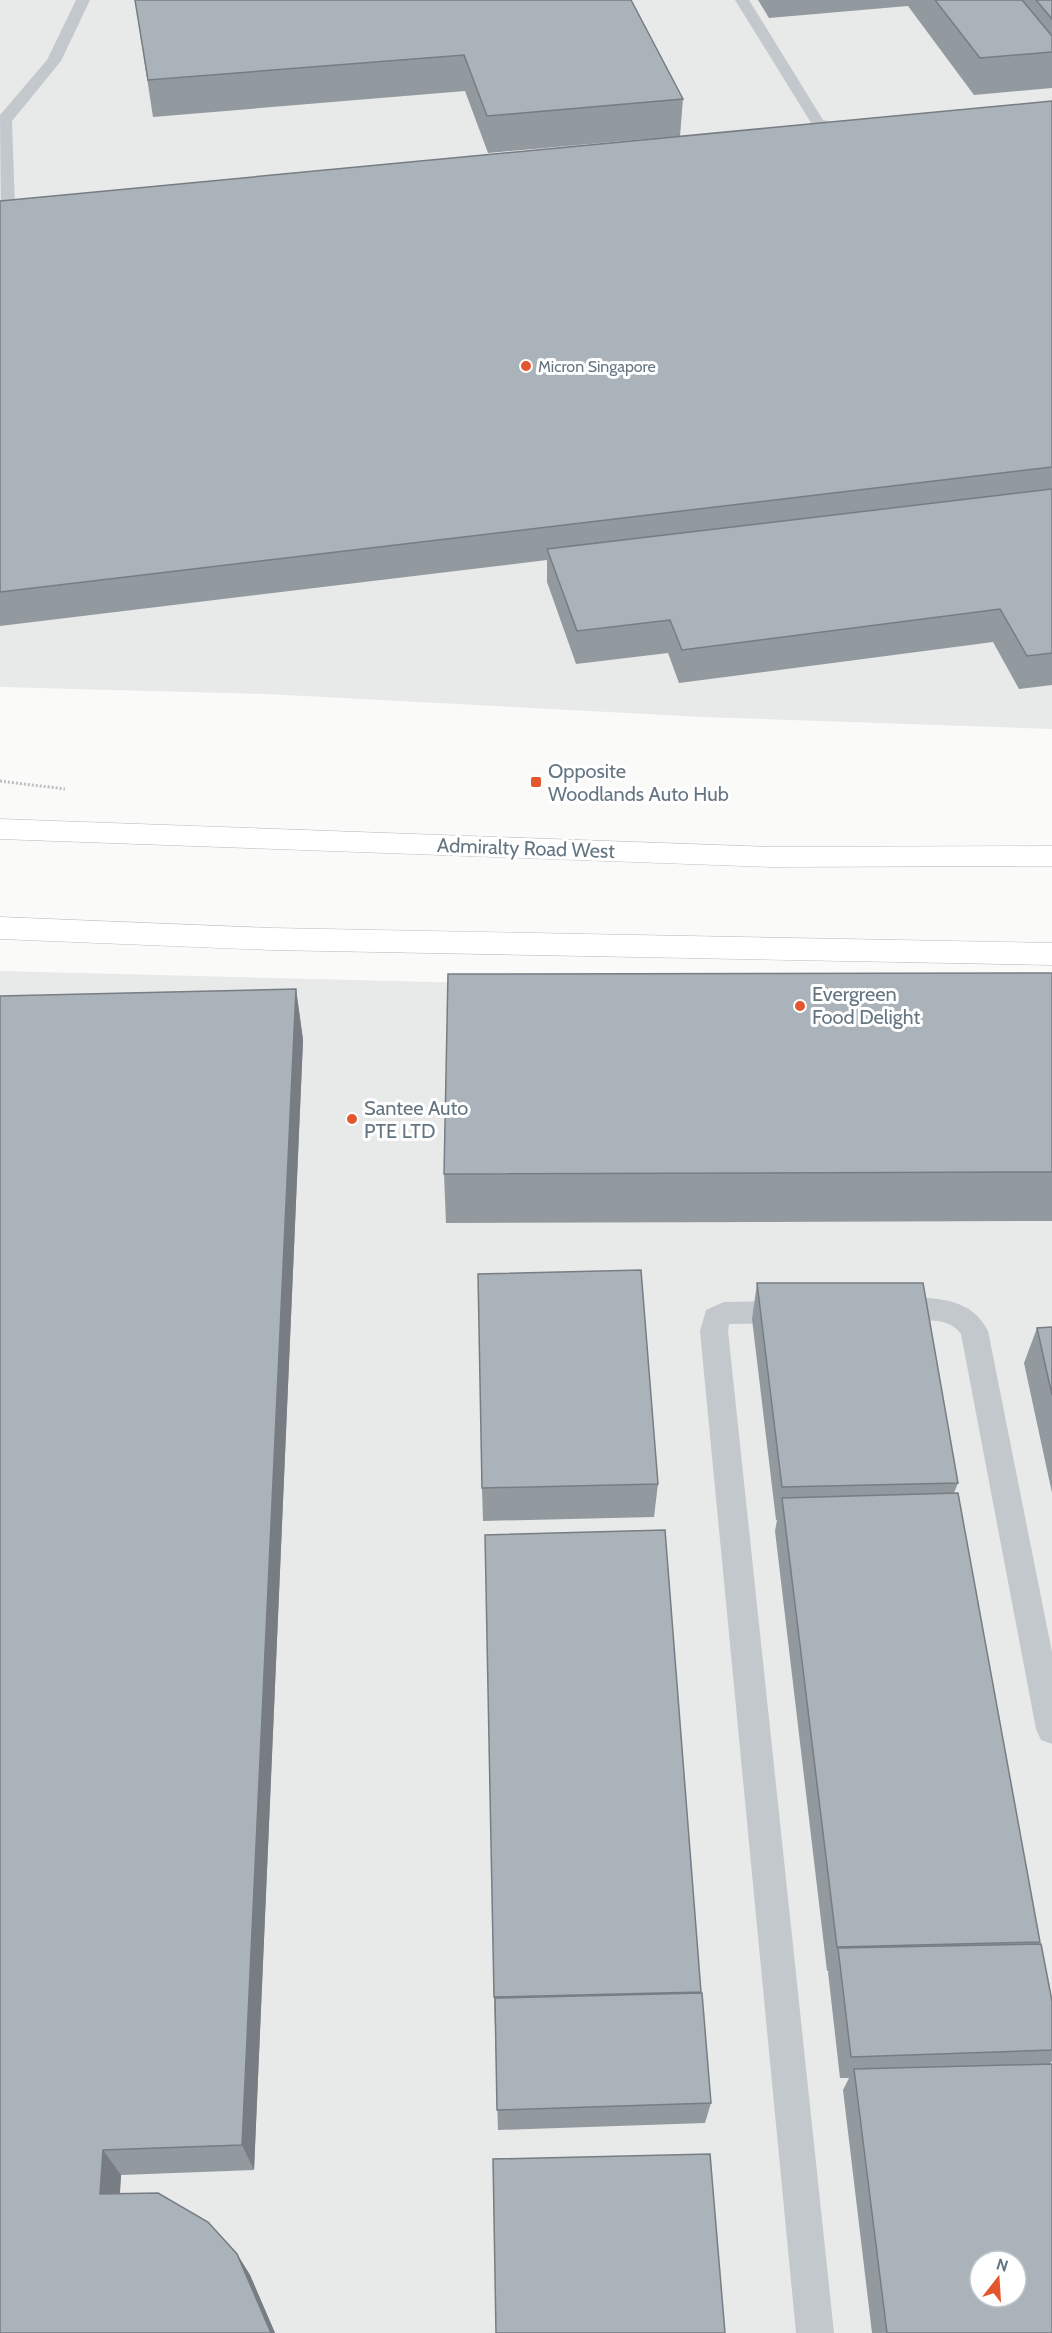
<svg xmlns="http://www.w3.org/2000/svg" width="1052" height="2333" font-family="Cabin,sans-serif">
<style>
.built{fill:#e8e9e9;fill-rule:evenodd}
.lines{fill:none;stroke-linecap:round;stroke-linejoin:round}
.primary-casing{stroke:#b5babe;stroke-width:1}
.path{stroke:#bbbfc2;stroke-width:3;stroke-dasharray:2 2;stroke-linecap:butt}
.service{fill:#c3c8cc;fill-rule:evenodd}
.primary{fill:#fff;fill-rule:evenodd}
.wall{fill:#929a9f}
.shaded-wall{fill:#777d82}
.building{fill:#aab3b9;stroke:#777d82;stroke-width:1.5;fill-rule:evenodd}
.poi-dot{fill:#e4572e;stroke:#fff;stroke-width:2}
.labels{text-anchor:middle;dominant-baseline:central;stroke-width:6;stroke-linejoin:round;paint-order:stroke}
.far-poi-label{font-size:16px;fill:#657683;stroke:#fff;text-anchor:start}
.poi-label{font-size:20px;fill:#657683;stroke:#fff;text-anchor:start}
.street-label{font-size:20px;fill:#657683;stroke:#fff}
</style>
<rect width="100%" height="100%" fill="#fafaf8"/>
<!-- built -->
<g class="built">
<polygon points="0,0 1052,0 1052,729 703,717 266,694 0,687"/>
<path d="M0,971L1052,998V2333H0ZM980,2261H1016V2297H980Z"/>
</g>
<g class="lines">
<defs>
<g id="primary">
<polygon points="0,819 772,847 1052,846 1052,866 772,867 0,839"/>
<polygon points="0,917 271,928 1052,943 1052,965 271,950 0,939"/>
</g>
</defs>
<!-- primary casing -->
<use href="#primary" class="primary-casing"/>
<!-- path -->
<polyline class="path" points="0,781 65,789"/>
<!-- service -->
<g class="service">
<polygon points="76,0 90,0 61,61 12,121 15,208 28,207 36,212 28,217 1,217 0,115 47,60"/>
<polygon points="735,0 749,0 823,120 856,127 859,130 856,133 851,135 813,126"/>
<path d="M928,1298C954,1300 975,1306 988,1331L1052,1652V1744L1041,1740L1036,1729L961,1334C944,1310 908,1327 884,1319L881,1311L884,1303L894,1300Z"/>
<polygon points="786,1301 796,1304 799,1312 796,1320 786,1323 729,1324 728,1331 834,2333 796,2333 700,1331 706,1310 724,1302"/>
</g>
<!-- primary -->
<use href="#primary" class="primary"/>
</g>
<!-- wall -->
<g class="wall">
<polygon points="135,0 631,0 683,99 680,136 488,153 465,91 153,117"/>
<polygon points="758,0 1052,0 1052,88 974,95 908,6 769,18"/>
<polygon points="1052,101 1052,685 1019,689 993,642 679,683 668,653 576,664 547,582 547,560 0,626 0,201"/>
<polygon points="1052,973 1052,1221 446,1223 444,1174"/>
<polygon points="296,989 303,1040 254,2170 121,2175 120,2194 237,2254 250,2275 275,2333 0,2333"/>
<polygon points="757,1283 958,1483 954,1493 1040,1942 1039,1944 1052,2001 1052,2061 1050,2064 1052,2333 872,2333 843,2090 849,2078 840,2078 828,1972 829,1971 827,1971 775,1531 777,1520 776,1520 752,1319"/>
<polygon points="1052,1327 1052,1493 1024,1363 1037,1328"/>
<polygon points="658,1484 654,1517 483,1521 482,1488"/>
<polygon points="701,1992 711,2103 705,2123 498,2130 494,1997"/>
</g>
<!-- shaded-wall -->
<g class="shaded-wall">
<polygon points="296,989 303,1040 254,2170 242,2145"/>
<polygon points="103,2150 121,2175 118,2217 100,2194"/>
<polygon points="237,2254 250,2275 275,2333 271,2333"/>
</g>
<!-- building -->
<g class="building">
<polygon points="135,0 631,0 683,99 487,116 464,55 148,80"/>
<polygon points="935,0 1022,0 1052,36 1052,52 980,58"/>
<polygon points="1036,0 1052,0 1052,19"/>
<polygon points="1052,101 1052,467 0,592 0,201"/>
<polygon points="1052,489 1052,653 1027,656 1000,609 682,650 670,620 577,631 547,549"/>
<polygon points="1052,973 1052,1172 444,1174 448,974"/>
<polygon points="296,989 242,2145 103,2150 100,2194 158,2193 208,2222 237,2254 271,2333 0,2333 0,996"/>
<polygon points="641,1270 658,1484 482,1488 478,1274"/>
<polygon points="757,1283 923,1283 958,1483 782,1487"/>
<polygon points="1052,1327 1052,1395 1037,1328"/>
<polygon points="958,1493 1040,1942 837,1947 782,1498"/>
<polygon points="665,1530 701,1992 494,1997 485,1535"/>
<polygon points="1041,1944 1052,2001 1052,2050 851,2057 838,1948"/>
<polygon points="702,1993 711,2103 497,2110 495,1998"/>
<path d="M1052,2064V2333H887L854,2069ZM980,2261H1016V2297H980Z"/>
<polygon points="710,2154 725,2333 496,2333 493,2159"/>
</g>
<!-- markers -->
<g class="poi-dot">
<circle cx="526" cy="366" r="6"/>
<rect x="530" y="776" width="12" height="12" rx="3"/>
<circle cx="800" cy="1006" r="6"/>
<circle cx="352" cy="1119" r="6"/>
</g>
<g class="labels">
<!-- far-poi labels -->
<g class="far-poi-label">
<text x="538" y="366">Micron Singapore</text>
</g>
<!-- poi labels -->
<g class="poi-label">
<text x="548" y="771">Opposite<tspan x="548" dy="23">Woodlands Auto Hub</tspan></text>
<text x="812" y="994">Evergreen<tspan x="812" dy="23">Food Delight</tspan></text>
<text x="364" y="1108">Santee Auto<tspan x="364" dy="23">PTE LTD</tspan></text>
</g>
<!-- street labels -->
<g class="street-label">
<text transform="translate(526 848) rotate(2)">Admiralty Road West</text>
</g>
</g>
<!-- north arrow -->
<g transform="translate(998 2279) rotate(17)"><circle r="28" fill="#ffffff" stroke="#c1c8cd" stroke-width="1.5"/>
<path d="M0-4.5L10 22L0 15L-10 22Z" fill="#e4572e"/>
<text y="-9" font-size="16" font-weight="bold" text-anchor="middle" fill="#657683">N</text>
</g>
</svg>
